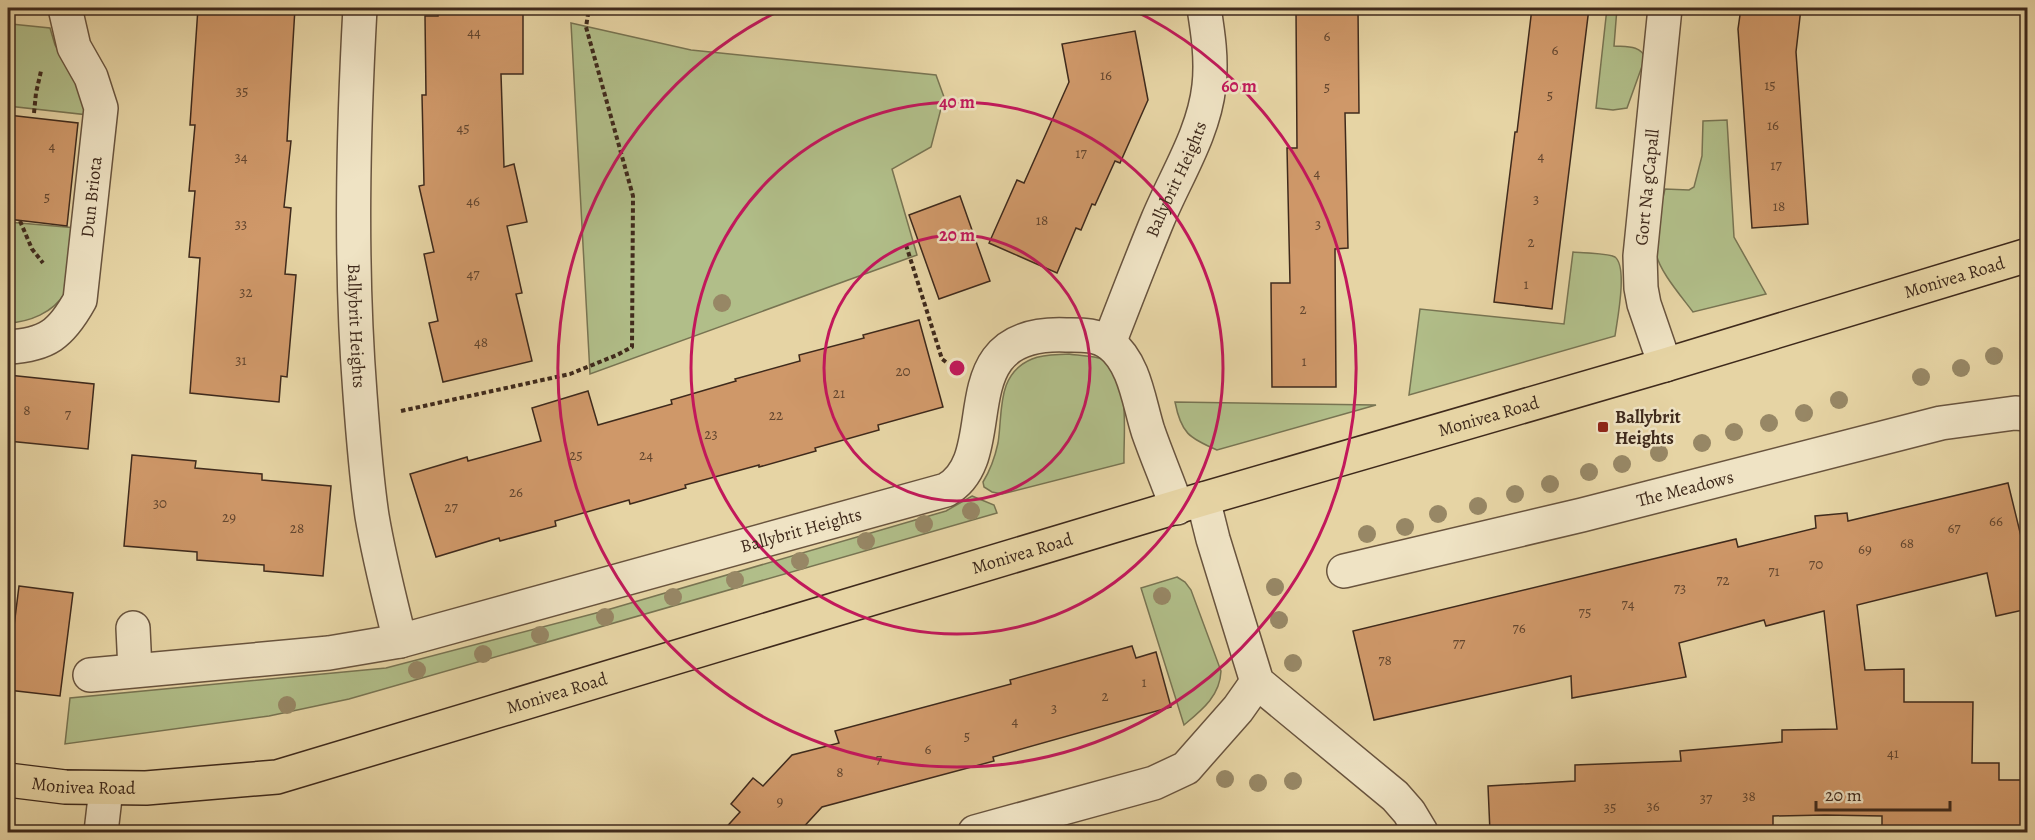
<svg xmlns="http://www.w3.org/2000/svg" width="2035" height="840" font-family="Alegreya,serif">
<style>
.green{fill:#b1be89;stroke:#787452;stroke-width:1.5}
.building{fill:#cf9869;stroke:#3f2a1c;stroke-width:1.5}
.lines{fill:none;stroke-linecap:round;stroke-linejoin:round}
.minor-casing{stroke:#69543e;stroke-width:36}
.major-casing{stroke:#3f2a1c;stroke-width:36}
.path{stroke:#3f2a1c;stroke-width:4;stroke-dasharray:4.5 3;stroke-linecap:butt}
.minor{stroke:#efe3c4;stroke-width:33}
.major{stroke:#e6d4a4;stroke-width:33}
.tree{fill:#978765}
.ring{fill:none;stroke:#c2185b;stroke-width:3}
.poi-dot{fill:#8f2418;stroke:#efe3c4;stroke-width:2}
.labels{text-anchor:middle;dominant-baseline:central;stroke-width:5;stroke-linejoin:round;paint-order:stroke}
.number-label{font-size:15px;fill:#63462f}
.street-label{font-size:18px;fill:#3f2a1c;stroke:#efe3c4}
.poi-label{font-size:18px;font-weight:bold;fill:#3f2a1c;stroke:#efe3c4;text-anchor:start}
.centre{fill:#c2185b;stroke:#efe3c4;stroke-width:3}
.ring-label{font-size:18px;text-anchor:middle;font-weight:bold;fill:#c2185b;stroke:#efe3c4;stroke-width:5;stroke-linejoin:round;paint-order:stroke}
</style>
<rect width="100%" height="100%" fill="#e6d4a4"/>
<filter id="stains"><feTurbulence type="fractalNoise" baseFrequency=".00333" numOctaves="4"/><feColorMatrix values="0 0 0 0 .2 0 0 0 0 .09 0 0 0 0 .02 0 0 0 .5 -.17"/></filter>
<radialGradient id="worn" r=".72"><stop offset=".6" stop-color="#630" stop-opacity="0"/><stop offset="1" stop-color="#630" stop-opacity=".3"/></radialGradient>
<!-- green -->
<g class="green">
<path d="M1607,8H1617L1614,46C1626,47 1641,45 1645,58L1627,108L1613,110L1596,108Z"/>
<polygon points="571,23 691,50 936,75 944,97 931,147 892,169 917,255 590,374"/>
<polygon points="11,24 50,28 55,45 77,80 89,115 8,106 8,44 9,44"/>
<path d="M1727,120L1734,237L1766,294L1693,312C1682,297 1659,271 1656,253C1653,232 1660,210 1665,189L1689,190L1694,187L1702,156L1703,121Z"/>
<path d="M8,222L77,228C75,240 70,286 65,293C53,313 29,322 8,323Z"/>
<path d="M1573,252C1583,253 1608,253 1615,257C1628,267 1617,321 1615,336L1409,395L1420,309L1564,324Z"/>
<path d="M1069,354C1079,356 1093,355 1102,359C1132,374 1123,436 1124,463L1002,494L992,492L984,487L983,482C991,469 995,457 998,443C1003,412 996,374 1032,359C1044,354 1057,355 1069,354Z"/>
<path d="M1175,402L1376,405L1217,450C1189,438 1181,433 1175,402Z"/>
<polygon points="972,496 994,505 997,513 349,699 269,716 65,744 70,698 386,668 600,612 946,511"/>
<path d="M1177,577L1185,582L1191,590L1221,671C1220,696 1202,710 1184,725L1141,588Z"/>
</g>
<!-- building -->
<g class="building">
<polygon points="198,8 295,8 287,141 291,141 284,207 291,208 285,274 296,275 287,377 281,376 279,402 190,393 200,258 189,257 195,191 189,191 195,125 190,125"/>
<polygon points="438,8 523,8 523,74 501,74 504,167 514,164 527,222 507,226 522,293 516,294 532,361 443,382 429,323 438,321 424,254 434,252 419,186 424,185 422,95 426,95 425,16 438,16"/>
<polygon points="1532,8 1589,8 1552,309 1494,302 1515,132 1517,132"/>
<polygon points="1741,8 1801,8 1796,52 1808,224 1752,228 1738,29"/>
<polygon points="1296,10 1358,10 1359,113 1345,113 1348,248 1335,249 1336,387 1272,387 1271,283 1290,283 1287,148 1297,148"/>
<polygon points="1135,31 1148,100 1120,163 1115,161 1095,205 1092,204 1081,230 1076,228 1057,273 989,243 1017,180 1024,183 1069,82 1062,44"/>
<polygon points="8,115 78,123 67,226 8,219"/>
<polygon points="960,196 990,281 939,299 909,215"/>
<polygon points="919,320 943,407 878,425 879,430 815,448 816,451 759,467 759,465 685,485 686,488 630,504 629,500 555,521 556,526 500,541 499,538 436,557 410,474 467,457 468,461 541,441 532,408 588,391 598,425 672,404 671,400 736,381 735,379 800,361 799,355 864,338 863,335"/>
<polygon points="8,375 94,384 88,449 8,441"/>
<polygon points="132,455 196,461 195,468 262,474 262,480 331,486 323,576 264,571 264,565 197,560 197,552 124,546"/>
<polygon points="2008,483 2028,565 2028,609 1996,616 1987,573 1857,605 1865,670 1904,669 1904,702 1973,702 1972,763 1999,763 1999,780 2028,780 2028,832 1882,831 1882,816 1825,815 1773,816 1773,829 1720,832 1490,832 1488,786 1575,781 1575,765 1681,761 1680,751 1782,742 1782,730 1837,729 1824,611 1766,626 1764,620 1679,643 1686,677 1572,698 1571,676 1374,720 1353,631 1736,539 1738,547 1816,528 1815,516 1847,513 1848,521"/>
<polygon points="19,586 73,593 60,696 8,690 8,633 13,634"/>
<polygon points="1132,646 1136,658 1156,652 1171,707 993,757 994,761 822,807 799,832 722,832 740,812 731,804 753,778 763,786 792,755 839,743 835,731 1011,684 1010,680"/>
</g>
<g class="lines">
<defs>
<g id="minor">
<path id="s1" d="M360,8C353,136 350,265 360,394C363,435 366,476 372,516C379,558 390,600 400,641"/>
<path id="s2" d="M1109,343C1125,302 1141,260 1158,219C1176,176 1204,133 1209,86C1212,59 1208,33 1204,8"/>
<path id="s3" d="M8,347C47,345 61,334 80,300L101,108L91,77L74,47L65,8"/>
<path id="s4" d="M1665,365L1644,304L1641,288L1640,256L1665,8"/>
<polyline points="1203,499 1213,539 1257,682 1395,796 1409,812 1421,832"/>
<path id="s5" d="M1344,571L1582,515L1941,423L2015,413L2028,414"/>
<polyline points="133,628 135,670"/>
<path id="s6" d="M90,675L329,653L400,641L946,490C1008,456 942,330 1066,335C1080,335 1097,334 1110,344C1135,363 1139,403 1148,431C1157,457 1168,482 1177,508"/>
<polyline points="101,832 106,789"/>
<polyline points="975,832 1154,783 1186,768 1238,709 1257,682"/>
</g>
<g id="major">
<path id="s7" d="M8,780L65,787L146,788L277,777L1203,499L1665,365L2028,255"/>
</g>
</defs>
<!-- minor casing -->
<use href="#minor" class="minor-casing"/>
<!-- major casing -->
<use href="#major" class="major-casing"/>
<!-- path -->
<g class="path">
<polyline points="34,113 36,93 41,71"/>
<polyline points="20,221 32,249 43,263"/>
<polyline points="906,245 942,359 951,366"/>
<polyline points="401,411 570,374 617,355 632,347 633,196 586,27 589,8"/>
</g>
<!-- minor -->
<use href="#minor" class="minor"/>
<!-- major -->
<use href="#major" class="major"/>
</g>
<!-- trees -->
<g class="tree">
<circle cx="722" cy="303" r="9"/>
<circle cx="1994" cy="356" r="9"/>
<circle cx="1961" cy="368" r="9"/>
<circle cx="1921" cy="377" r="9"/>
<circle cx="1839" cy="400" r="9"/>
<circle cx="1804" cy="413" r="9"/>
<circle cx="1769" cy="423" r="9"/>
<circle cx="1734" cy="432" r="9"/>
<circle cx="1702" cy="443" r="9"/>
<circle cx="1659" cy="453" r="9"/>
<circle cx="1622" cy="464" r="9"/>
<circle cx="1589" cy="472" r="9"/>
<circle cx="1550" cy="484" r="9"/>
<circle cx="1515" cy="494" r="9"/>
<circle cx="1478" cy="506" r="9"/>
<circle cx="971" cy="511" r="9"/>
<circle cx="1438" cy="514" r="9"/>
<circle cx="924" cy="524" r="9"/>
<circle cx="1405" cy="527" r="9"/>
<circle cx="1367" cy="534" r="9"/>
<circle cx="866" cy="541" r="9"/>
<circle cx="800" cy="561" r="9"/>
<circle cx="735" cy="580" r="9"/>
<circle cx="1275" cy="587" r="9"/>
<circle cx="1162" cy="596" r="9"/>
<circle cx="673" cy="597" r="9"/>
<circle cx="605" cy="617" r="9"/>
<circle cx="1279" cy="620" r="9"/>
<circle cx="540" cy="635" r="9"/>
<circle cx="483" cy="654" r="9"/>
<circle cx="1293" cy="663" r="9"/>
<circle cx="417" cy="670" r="9"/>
<circle cx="287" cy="705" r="9"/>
<circle cx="1225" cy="779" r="9"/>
<circle cx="1293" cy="781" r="9"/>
<circle cx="1258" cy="783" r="9"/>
</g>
<!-- distance rings -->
<g class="ring">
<circle cx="957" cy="368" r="133"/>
<circle cx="957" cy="368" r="266"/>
<path d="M1129 8A399 399 0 1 1 785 8"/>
</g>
<!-- markers -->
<rect class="poi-dot" x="1597" y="421" width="12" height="12" rx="3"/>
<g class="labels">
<!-- number labels -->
<g class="number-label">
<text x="474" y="32">44</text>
<text x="1327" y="36">6</text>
<text x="1555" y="50">6</text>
<text x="1106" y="75">16</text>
<text x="1770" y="85">15</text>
<text x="1327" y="87">5</text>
<text x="242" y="91">35</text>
<text x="1550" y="95">5</text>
<text x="1773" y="125">16</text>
<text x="463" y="128">45</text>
<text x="52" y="146">4</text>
<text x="1081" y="153">17</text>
<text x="1541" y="156">4</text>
<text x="241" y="157">34</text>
<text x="1776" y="165">17</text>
<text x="1317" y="173">4</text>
<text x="47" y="197">5</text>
<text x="1536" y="199">3</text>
<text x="473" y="201">46</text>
<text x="1779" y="206">18</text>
<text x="1042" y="220">18</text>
<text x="241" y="224">33</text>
<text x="1318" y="224">3</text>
<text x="1531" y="242">2</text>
<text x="473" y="274">47</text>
<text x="1526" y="284">1</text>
<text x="246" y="292">32</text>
<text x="1303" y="309">2</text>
<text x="481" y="342">48</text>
<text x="241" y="360">31</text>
<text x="1304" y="361">1</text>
<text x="903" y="371">20</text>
<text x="839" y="393">21</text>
<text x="27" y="410">8</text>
<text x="68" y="414">7</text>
<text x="776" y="415">22</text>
<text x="711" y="434">23</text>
<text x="576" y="455">25</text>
<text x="646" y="455">24</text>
<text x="516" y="492">26</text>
<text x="160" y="503">30</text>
<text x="451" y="507">27</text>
<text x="229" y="517">29</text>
<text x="1996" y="521">66</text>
<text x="297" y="528">28</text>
<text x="1954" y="528">67</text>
<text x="1907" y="543">68</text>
<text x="1865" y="549">69</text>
<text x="1816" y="564">70</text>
<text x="1774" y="571">71</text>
<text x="1723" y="580">72</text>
<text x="1680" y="588">73</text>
<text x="1628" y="604">74</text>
<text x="1585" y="612">75</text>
<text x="1519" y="628">76</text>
<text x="1459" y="643">77</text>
<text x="1385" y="660">78</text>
<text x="1144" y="682">1</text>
<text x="1105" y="696">2</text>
<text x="1054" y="708">3</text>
<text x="1015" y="721">4</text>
<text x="967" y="736">5</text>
<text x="928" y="749">6</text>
<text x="1893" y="753">41</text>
<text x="879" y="759">7</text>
<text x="840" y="772">8</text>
<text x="1749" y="796">38</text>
<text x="1706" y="798">37</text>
<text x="780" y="801">9</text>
<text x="1653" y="806">36</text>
<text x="1610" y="807">35</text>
</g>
<!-- street labels -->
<g class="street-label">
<text stroke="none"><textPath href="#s2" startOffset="177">Ballybrit Heights</textPath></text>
<text stroke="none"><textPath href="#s4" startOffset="182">Gort Na gCapall</textPath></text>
<text stroke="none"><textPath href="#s3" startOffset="195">Dun Briota</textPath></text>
<text stroke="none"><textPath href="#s7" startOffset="2020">Monivea Road</textPath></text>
<text stroke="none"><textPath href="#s1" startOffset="318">Ballybrit Heights</textPath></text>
<text stroke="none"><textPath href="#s7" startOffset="1534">Monivea Road</textPath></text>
<text stroke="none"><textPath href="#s5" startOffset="351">The Meadows</textPath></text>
<text stroke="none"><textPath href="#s6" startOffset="728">Ballybrit Heights</textPath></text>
<text stroke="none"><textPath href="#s7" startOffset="1048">Monivea Road</textPath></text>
<text stroke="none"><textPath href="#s7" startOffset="562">Monivea Road</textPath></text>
<text stroke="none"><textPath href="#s7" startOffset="76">Monivea Road</textPath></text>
</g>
<!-- poi labels -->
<g class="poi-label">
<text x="1615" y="417">Ballybrit<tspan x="1615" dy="21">Heights</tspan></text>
</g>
</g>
<circle cx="957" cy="368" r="9" class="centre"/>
<g class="ring-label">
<text x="1239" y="92">60 m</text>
<text x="957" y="108">40 m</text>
<text x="957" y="241">20 m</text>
</g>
<!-- margin -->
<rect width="2035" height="840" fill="none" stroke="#e6d4a4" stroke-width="30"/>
<rect x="9" y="9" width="2017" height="822" fill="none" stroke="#3f2a1c" stroke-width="3"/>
<rect x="15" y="15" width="2005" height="810" fill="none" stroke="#3f2a1c" stroke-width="1.5"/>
<!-- scale -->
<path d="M1816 801v9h134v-9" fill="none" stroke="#3f2a1c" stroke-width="3"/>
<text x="1825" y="801" font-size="18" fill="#3f2a1c" stroke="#efe3c4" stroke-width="4.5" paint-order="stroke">20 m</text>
<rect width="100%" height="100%" filter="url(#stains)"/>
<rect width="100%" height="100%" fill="url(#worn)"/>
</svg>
